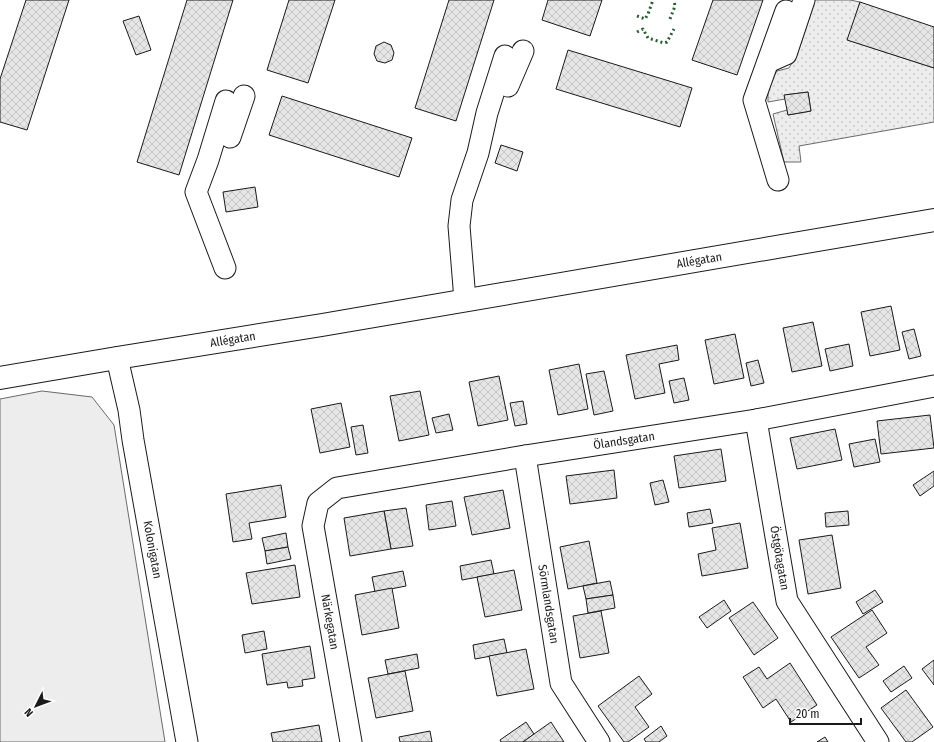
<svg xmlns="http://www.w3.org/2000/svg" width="934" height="742" font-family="'Fira Sans Condensed',sans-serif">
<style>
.grass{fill:url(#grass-dots);stroke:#6a6a6a}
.garden{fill:#ededed;stroke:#6a6a6a}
.building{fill:url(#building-cross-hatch);stroke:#1a1a1a}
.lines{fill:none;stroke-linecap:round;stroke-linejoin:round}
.street-casing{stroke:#1a1a1a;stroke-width:23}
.secondary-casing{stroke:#1a1a1a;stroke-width:24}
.street{stroke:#fff;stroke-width:21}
.secondary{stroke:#fff;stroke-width:22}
.hedge{stroke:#2b5a34;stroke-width:3;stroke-dasharray:2 3;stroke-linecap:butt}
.labels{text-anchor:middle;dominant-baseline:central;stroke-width:3;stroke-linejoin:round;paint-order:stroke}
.street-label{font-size:12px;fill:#1a1a1a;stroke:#fff}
</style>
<defs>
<pattern id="grass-dots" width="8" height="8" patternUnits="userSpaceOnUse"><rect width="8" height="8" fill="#ededed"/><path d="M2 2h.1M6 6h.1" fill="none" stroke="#cbcbcb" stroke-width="1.8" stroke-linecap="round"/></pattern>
<pattern id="building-cross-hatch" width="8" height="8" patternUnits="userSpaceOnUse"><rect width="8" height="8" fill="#e6e6e6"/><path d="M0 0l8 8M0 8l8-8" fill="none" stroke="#c5c5c5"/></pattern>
</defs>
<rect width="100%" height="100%" fill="#fff"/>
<!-- grass -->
<polygon class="grass" points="813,0 850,0 860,2 848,40 934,68 934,122 799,146 801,162 784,162 773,114 787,110 788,115 811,111 808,92 785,95 785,99 768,102 768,86 777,71 789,68 796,56"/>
<!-- garden -->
<polygon class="garden" points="42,391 92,397 114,425 165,742 0,742 0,399"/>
<!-- building -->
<g class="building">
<polygon points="26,0 69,0 27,130 0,122 0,79"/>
<polygon points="187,0 233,0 179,175 137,162"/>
<polygon points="289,0 335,0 308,83 267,70"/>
<polygon points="449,0 494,0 456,121 415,108"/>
<polygon points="548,0 602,0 590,36 542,20"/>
<polygon points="713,0 763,0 737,75 692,60"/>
<polygon points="860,2 934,27 934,68 847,40"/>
<polygon points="139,16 151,50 136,55 123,21"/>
<polygon points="384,42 391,45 394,53 392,60 385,63 377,61 374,54 376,46"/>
<polygon points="568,50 692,88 680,127 556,89"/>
<polygon points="808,92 811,111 788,115 784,95"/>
<polygon points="282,96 412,138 399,177 269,135"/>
<polygon points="501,145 523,152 517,171 495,163"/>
<polygon points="255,187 258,207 226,212 223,192"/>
<polygon points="891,306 900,350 870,356 861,312"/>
<polygon points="813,322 822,366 792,372 783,328"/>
<polygon points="914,329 921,356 909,359 902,332"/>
<polygon points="735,334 744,378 714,384 705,340"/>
<polygon points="849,344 853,366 830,371 825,349"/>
<polygon points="677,345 679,360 659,364 665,393 635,399 626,355"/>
<polygon points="758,360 764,383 751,386 746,363"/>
<polygon points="579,364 588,409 558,415 549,370"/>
<polygon points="604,371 613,411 594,415 586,374"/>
<polygon points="499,376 508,420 478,426 469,382"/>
<polygon points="684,378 689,400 674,403 669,381"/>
<polygon points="420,391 429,435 399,441 390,396"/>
<polygon points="523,401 527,424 515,426 510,403"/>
<polygon points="341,403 350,447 320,453 311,409"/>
<polygon points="449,414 453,430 436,433 432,418"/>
<polygon points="930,415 934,448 881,454 877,421"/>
<polygon points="363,425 368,453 356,455 351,427"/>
<polygon points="835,429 842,460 797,469 790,438"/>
<polygon points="875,439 880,462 854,467 849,444"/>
<polygon points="721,449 726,481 679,488 674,456"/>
<polygon points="614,470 617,498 570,504 566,476"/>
<polygon points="934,471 934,486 920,496 913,485"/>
<polygon points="663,480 669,502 655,505 650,483"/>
<polygon points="281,485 286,517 249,523 252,539 233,542 226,494"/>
<polygon points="503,490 510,528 472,535 464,497"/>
<polygon points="452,501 456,526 429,530 426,505"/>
<polygon points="406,508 413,546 391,549 384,511"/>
<polygon points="710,509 713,523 689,527 687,513"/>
<polygon points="384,511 391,549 350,556 344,518"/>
<polygon points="848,511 849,525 826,527 825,513"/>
<polygon points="740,523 748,568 702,576 698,554 716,550 712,528"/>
<polygon points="286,533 288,547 265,551 262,538"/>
<polygon points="832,535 841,588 808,594 799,540"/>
<polygon points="589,541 597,583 568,589 560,547"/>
<polygon points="288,547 291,559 267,564 265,551"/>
<polygon points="491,560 494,574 462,580 460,566"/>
<polygon points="295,565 300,597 252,604 246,573"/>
<polygon points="514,570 522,610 485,617 477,577"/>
<polygon points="403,571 406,586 375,592 372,577"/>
<polygon points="610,581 613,595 586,599 583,586"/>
<polygon points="392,588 399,628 362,635 355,595"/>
<polygon points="875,590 883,602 863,614 856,602"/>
<polygon points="613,595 615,608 588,613 586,599"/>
<polygon points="724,600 731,611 707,628 699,617"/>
<polygon points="753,602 778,638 754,655 729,618"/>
<polygon points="872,610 887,633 866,647 879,665 859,678 831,637"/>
<polygon points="601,611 609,653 580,658 573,616"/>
<polygon points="264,631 267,649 245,653 242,635"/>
<polygon points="504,639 507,653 475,659 473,645"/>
<polygon points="310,646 315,678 302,680 303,686 288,688 287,682 267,685 262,654"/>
<polygon points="526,649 534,689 497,696 489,656"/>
<polygon points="417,654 419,668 388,674 385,660"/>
<polygon points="934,660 934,685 922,669"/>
<polygon points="790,663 817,705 791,722 776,699 763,708 743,677 759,667 767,679"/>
<polygon points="904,666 912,678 891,692 883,681"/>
<polygon points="405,671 413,711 376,718 368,678"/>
<polygon points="639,676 652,694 635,707 649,727 628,742 624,742 598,706"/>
<polygon points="906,690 933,727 912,742 906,742 881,708"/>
<polygon points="526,722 534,734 523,742 501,742 500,740"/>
<polygon points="551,722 564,742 523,742 534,734"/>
<polygon points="319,725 322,742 273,742 271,733"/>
<polygon points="661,726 667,736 659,742 646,742 644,739"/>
<polygon points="430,731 432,742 400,742 399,737"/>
<polygon points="825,737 828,742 817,742"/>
</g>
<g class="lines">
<defs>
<g id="street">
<polyline points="768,62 786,54 804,0"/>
<polyline points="508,86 523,51"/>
<polyline points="230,137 244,96"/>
<polyline points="778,180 754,100 786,11"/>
<polyline points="225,268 196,192 208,160 226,101"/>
<polyline points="465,300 459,226 462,200 478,153 487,113 505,56"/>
<path id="s1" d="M117,358L129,410L133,440L187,742"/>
<path id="s2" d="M756,420L787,601L878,742"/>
<path id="s3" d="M525,456L561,683L599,742"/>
<path id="s4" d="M351,742L313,526L318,503L337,488L525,456L756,420L934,386"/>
</g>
<g id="secondary">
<path id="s5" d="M0,378L117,358L322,325L934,220"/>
</g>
</defs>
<!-- street casing -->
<use href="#street" class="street-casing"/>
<!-- secondary casing -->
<use href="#secondary" class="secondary-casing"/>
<!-- street -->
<use href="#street" class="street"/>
<!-- secondary -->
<use href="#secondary" class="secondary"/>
<!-- hedge -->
<g class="hedge">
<polyline points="637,16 645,19 648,14 653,0"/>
<polyline points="670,19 675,6 674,0"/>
<polyline points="637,32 643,29 648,38 664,43 667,42 674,29"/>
</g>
</g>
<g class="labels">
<!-- street labels -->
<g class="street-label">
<text stroke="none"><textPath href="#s5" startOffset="709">Allégatan</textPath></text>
<text stroke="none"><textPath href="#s5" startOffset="236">Allégatan</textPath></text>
<text stroke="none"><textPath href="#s4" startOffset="558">Ölandsgatan</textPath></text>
<text stroke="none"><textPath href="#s1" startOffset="195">Kolonigatan</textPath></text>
<text stroke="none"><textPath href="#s2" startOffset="140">Östgötagatan</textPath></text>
<text stroke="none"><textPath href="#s3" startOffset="150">Sörmlandsgatan</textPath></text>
<text transform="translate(330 622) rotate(80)">Närkegatan</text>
</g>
</g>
<!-- north arrow -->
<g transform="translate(36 706) rotate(228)" stroke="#ffffff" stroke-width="3" paint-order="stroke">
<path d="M0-3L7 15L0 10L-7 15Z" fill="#1a1a1a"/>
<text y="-6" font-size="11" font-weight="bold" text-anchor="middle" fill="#1a1a1a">N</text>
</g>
<!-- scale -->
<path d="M790 718v6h71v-6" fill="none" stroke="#1a1a1a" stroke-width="2"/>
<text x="796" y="718" font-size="12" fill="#1a1a1a" stroke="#ffffff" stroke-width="3" paint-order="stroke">20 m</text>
</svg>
